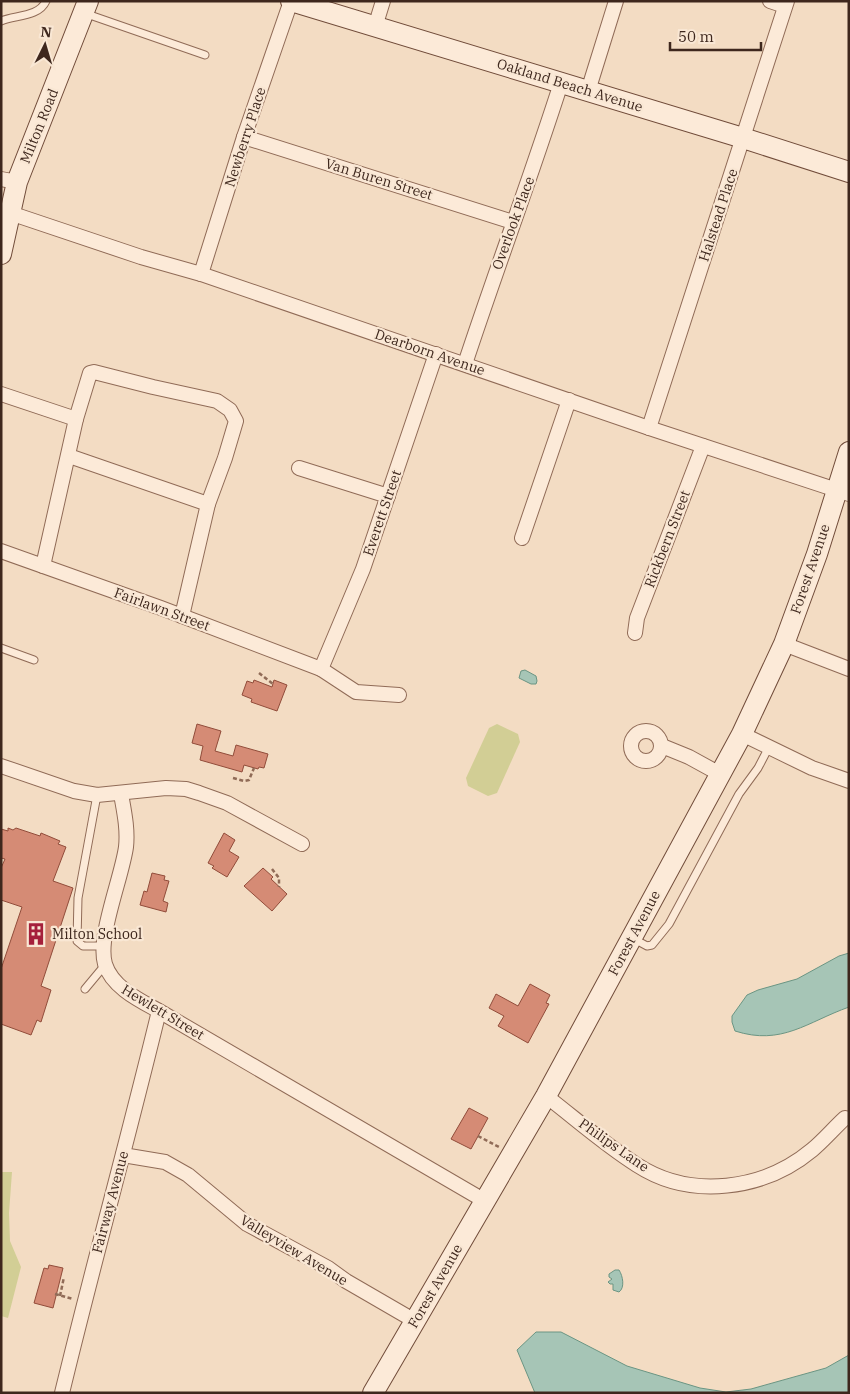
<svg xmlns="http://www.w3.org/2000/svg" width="850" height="1394" font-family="'IBM Plex Serif',serif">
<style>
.green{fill:#d2ce95}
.water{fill:#a6c5b6;stroke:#6b9583}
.building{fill:#d58b75;stroke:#914c3a}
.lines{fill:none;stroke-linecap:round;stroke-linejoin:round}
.lane-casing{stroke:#906b57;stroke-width:9}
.street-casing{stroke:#906b57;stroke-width:16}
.secondary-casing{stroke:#714c3a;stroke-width:22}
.path{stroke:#906b57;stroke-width:2.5;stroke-dasharray:4 2.5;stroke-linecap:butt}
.lane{stroke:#fcead8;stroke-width:7}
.street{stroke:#fcead8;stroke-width:14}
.secondary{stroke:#fcead8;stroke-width:20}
.labels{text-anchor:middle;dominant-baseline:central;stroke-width:4.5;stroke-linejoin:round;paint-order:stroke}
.street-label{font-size:14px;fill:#3e271d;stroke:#f9e7d4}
.poi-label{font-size:14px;fill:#3e271d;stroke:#f9e7d4;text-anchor:start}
</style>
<rect width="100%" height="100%" fill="#f3dcc3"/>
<!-- green -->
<g class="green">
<polygon points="497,724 518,734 520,742 497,793 488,796 468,786 466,778 489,728"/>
<polygon points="1,1172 12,1172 9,1213 10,1241 21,1267 8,1318 1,1316"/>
</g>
<!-- water -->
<g class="water">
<polygon points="525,670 536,676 537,681 536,684 531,684 519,678 521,671"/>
<path d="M849,953V1007C807,1022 782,1046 735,1031L732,1022V1016L747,995L758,990L797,979L839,956Z"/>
<path d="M615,1270H619C623,1276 625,1288 619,1292L613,1290V1284H610L608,1282L612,1279L609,1277V1274Z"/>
<polygon points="536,1332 561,1332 627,1366 700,1388 726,1392 751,1389 826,1368 849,1355 849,1393 535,1393 517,1350"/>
</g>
<!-- building -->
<g class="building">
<polygon points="254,680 272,687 274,680 287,685 277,711 251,702 252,699 242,695 247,681 253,683"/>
<polygon points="197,724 221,731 215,751 233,756 236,745 268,754 264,768 259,767 258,769 244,765 242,772 200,760 203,746 192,743"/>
<polygon points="8,828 13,830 16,828 40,836 41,833 60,841 58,844 66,847 53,881 73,888 41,986 51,990 41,1022 37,1020 31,1035 1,1024 1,969 22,907 1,900 1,868 5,859 1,858 1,829 8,831"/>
<polygon points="224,833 235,840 229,851 239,857 227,877 212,868 214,866 208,863"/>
<polygon points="263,868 273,877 271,879 287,894 272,911 244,886"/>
<polygon points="152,873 165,876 164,880 169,881 163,901 168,903 166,912 140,905 144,891 147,892"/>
<polygon points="530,984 550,995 546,1003 549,1004 528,1043 498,1026 504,1016 489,1008 496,994 518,1006"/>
<polygon points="469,1108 488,1118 471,1149 451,1139"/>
<polygon points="49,1265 63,1268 53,1308 34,1303 44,1268 48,1269"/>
</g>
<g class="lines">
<defs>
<g id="lane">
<polyline points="84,13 205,55"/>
<path d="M1,21C15,15 39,17 46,1"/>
<polyline points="1,648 34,660"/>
<polyline points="97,795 78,898 77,941 83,946 103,946"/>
<polyline points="634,939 647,946 652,945 669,924 739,794 758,768 769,747"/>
<polyline points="85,989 105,965"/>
</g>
<g id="street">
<polyline points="770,1 785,6"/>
<polyline points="375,27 383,1"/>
<polyline points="588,91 616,1"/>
<polyline points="244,137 513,222"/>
<polyline points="1,179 17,182"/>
<polyline points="10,213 141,257 201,274 649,428 849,494"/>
<polyline points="201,274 244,137 291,1"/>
<path d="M465,364C496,270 531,177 561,83"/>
<polyline points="1,394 76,419"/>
<polyline points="649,428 787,1"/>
<polyline points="69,456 208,504"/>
<polyline points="299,468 388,496"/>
<polyline points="522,538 569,400"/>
<polyline points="1,551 161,608 321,669 356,692 399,695"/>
<polyline points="43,566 76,419 90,373 94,372 153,387 217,401 230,410 236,421 225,458 208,504 182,616"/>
<polyline points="635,633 637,618 703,446"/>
<polyline points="784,644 849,669"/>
<polyline points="321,669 363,569 436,354"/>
<circle cx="646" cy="746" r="15"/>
<polyline points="742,734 812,768 849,781"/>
<polyline points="662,746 689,757 720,774"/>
<polyline points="1,766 74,791 97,795 166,788 186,789 199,793 227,803 302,844"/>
<path d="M121,794C124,811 128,829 126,847C122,877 97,937 105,964C112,987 139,1000 159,1011L485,1201"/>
<path d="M546,1096C576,1119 605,1145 637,1165C691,1200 764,1190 812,1150C824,1140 834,1128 845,1118"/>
<polyline points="123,1155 165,1162 188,1175 247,1224 328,1268 346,1281 415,1321"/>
<path d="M62,1393C93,1265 128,1139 159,1011"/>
</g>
<g id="secondary">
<polyline points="291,1 743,138 849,172"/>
<polyline points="1,254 17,182 88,1"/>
<polyline points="373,1393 546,1096 742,734 784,644 817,554 849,452"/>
</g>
</defs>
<!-- lane casing -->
<use href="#lane" class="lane-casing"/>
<!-- street casing -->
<use href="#street" class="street-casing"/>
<!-- secondary casing -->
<use href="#secondary" class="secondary-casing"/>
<!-- path -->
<g class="path">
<polyline points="259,673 273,684"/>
<polyline points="233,778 244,781 249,780 254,768"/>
<polyline points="272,869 279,878 279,887"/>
<polyline points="478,1136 499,1147"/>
<polyline points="55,1294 73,1299"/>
<polyline points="60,1296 64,1277"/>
</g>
<!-- lane -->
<use href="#lane" class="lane"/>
<!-- street -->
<use href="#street" class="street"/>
<!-- secondary -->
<use href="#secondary" class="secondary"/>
</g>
<!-- icons -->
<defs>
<symbol id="building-bare" viewBox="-9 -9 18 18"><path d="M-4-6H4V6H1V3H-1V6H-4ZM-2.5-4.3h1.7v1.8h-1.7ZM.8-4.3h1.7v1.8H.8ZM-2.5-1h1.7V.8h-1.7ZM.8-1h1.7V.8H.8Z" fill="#a5203b" stroke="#f9e7d4" stroke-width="2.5" paint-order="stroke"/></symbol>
</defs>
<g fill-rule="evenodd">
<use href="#building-bare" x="20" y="918" width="32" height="32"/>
</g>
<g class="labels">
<!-- street labels -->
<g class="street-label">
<text transform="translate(570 85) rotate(17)">Oakland Beach Avenue</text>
<text transform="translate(39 126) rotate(-68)">Milton Road</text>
<text transform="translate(245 137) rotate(-72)">Newberry Place</text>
<text transform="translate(379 179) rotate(17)">Van Buren Street</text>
<text transform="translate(718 215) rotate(-72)">Halstead Place</text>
<text transform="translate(513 223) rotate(-70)">Overlook Place</text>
<text transform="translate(430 352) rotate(19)">Dearborn Avenue</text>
<text transform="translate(382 513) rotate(-71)">Everett Street</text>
<text transform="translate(667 539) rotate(-69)">Rickbern Street</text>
<text transform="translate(810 569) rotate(-71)">Forest Avenue</text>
<text transform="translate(162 609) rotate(20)">Fairlawn Street</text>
<text transform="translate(634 933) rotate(-62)">Forest Avenue</text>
<text transform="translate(163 1012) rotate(31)">Hewlett Street</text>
<text transform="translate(614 1145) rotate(35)">Philips Lane</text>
<text transform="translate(110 1202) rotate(-75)">Fairway Avenue</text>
<text transform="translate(294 1250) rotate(31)">Valleyview Avenue</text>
<text transform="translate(435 1286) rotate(-60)">Forest Avenue</text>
</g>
<!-- poi labels -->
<g class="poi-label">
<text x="52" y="934">Milton School</text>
</g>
</g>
<!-- border -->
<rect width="850" height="1394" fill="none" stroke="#3e271d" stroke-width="5"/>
<!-- north arrow -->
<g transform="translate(45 45) rotate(5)" stroke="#f9e7d4" stroke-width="4" paint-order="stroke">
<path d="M0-4L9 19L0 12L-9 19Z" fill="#3e271d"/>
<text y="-8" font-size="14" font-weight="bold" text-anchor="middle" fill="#3e271d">N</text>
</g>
<!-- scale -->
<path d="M670 42v8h91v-8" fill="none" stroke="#3e271d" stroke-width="2.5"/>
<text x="678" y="42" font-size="15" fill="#3e271d" stroke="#f9e7d4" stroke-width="4" paint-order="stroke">50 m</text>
</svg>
